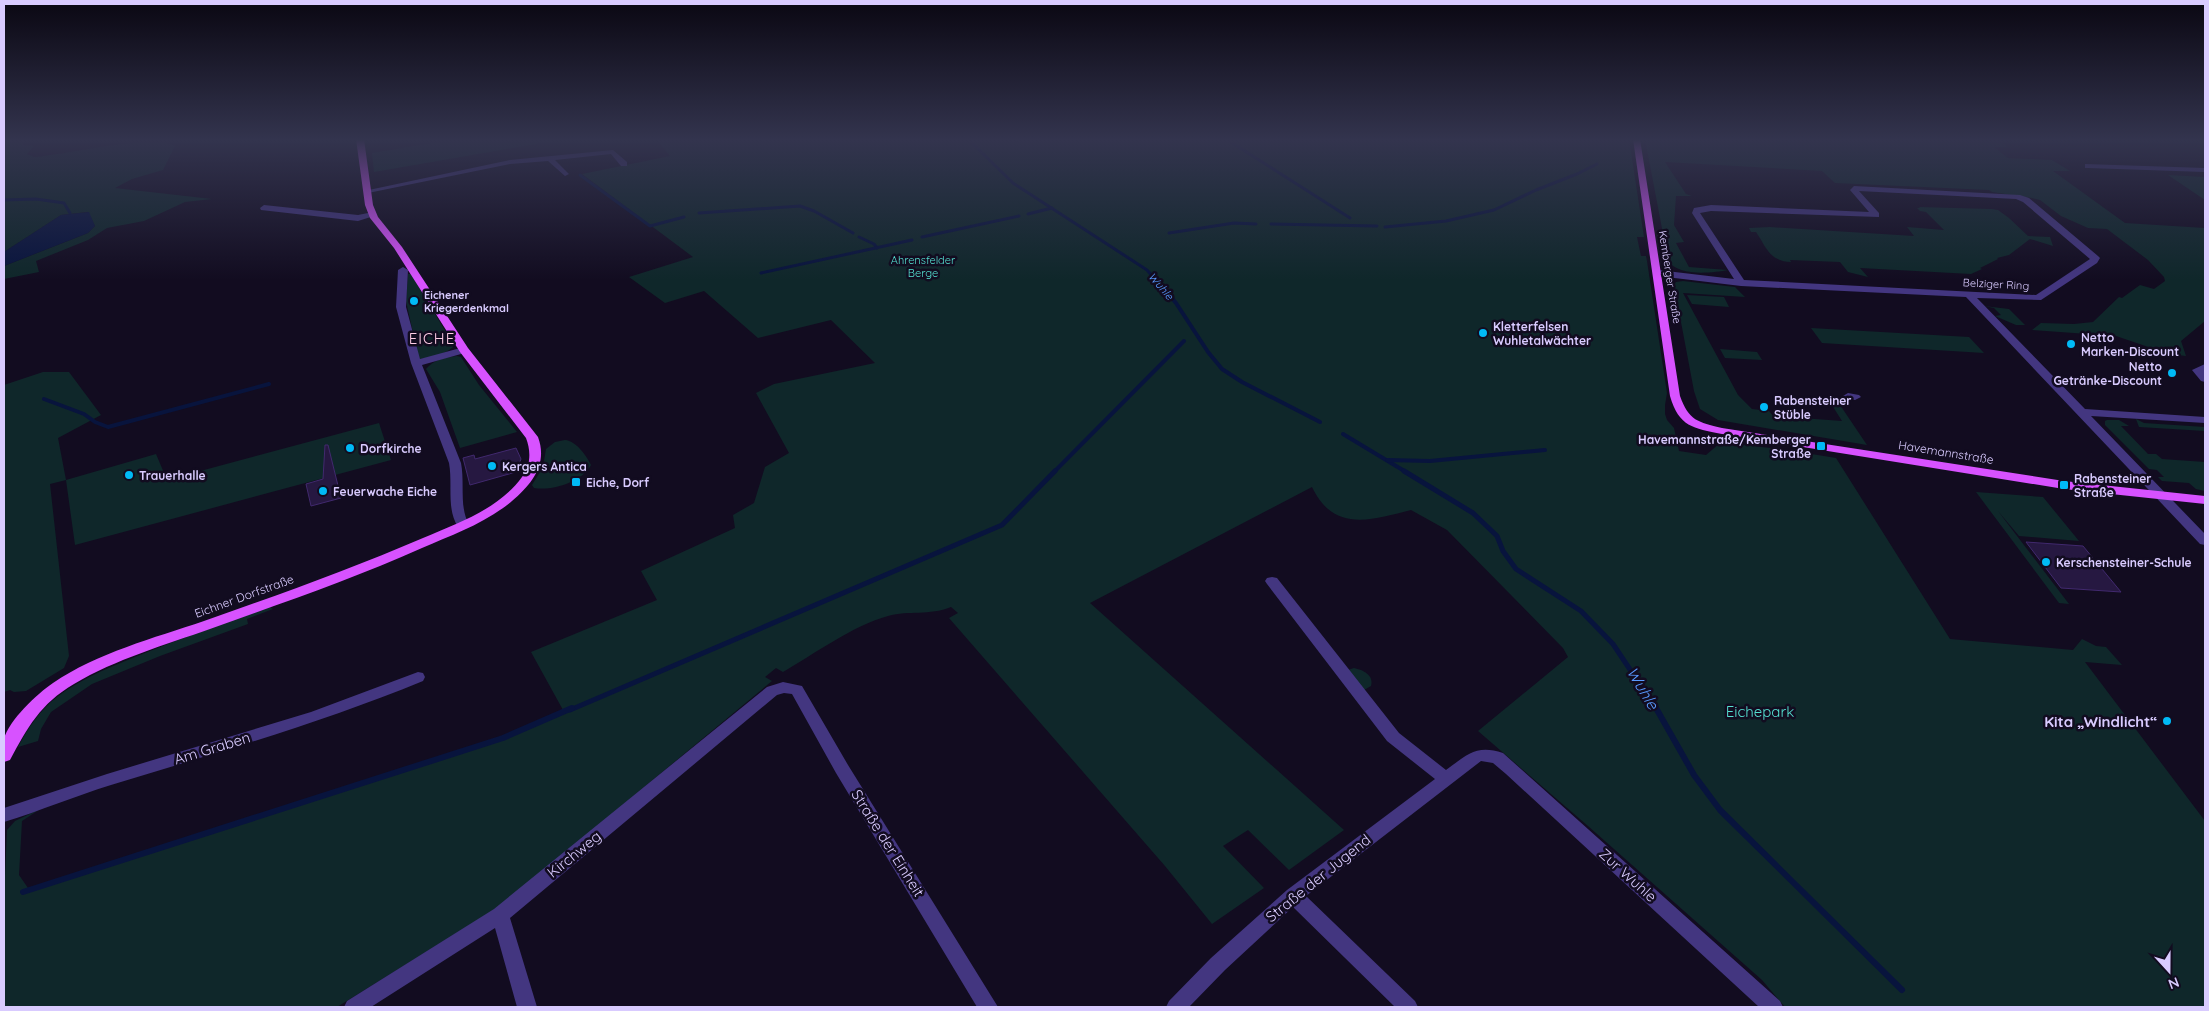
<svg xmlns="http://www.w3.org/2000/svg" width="2209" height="1011" font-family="Quicksand,sans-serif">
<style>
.green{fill:#0f272a}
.water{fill:#08143d}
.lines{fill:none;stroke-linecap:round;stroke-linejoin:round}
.stream-far3{stroke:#08143d;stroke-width:3}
.stream-far2{stroke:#08143d;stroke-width:4}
.stream-far1{stroke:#08143d;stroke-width:5}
.stream{stroke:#08143d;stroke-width:6}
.building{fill:#261841;stroke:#41296e}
.minor{fill:#433680;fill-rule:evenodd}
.major{fill:#d752ff;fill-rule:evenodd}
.poi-dot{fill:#00baf6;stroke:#120c20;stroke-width:2}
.labels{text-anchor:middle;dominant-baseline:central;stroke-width:5;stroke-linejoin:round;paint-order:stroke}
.far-park-label{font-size:11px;fill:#55e1d2;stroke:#120c20}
.far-street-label{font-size:11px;fill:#d9cbff;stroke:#120c20}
.far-water-label{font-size:11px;font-style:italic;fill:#599aff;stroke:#120c20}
.far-poi-label{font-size:11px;font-weight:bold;fill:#d9cbff;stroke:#120c20;text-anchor:start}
.poi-label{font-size:12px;font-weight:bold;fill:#d9cbff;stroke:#120c20;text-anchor:start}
.street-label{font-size:12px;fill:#d9cbff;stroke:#120c20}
.quarter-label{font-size:15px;letter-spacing:1px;fill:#ffcde6;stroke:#120c20}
.near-park-label{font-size:15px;fill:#55e1d2;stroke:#120c20}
.near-poi-label{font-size:15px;font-weight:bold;fill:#d9cbff;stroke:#120c20;text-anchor:end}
.near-street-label{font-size:15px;fill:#d9cbff;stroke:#120c20}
.near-water-label{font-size:16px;font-style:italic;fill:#599aff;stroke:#120c20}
</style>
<rect width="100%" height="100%" fill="#120c20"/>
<!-- green -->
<g class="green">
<path d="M4,139H27L23,145L34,146L27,154L34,157C64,155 154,133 175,146L163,170L132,179L115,188L212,199L185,202L144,221L107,228L88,240L36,261L39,272L4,279V266L88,233L95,226L88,212L61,215L4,252Z"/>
<polygon points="456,139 565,139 374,172 372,153"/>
<path d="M656,139H785L786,141L791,140L790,139H965L975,147L968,139H1629L1644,237H1637L1641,256H1646L1647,261L1667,393L1665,405V414L1667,420L1674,428L1679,451L1706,455L1719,444L1724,443L1781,449L1836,458L1950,639L2073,650L2082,639L2096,646L2106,647L2122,665L2085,662L2205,821V1007H1785L1762,980L1588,826L1478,731L1568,657L1563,648L1447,530L1411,510C1371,520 1334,533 1312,487L1090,603L1344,830L1289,870L1248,830L1223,846L1264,888L1212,924L1165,866L949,618L958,613L951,607C929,616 909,610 888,616C854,625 814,654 783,672L776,668L765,677L772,681L502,905L337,1007H4V898L7,830L15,821L40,809L22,821L19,875L28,888L505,735L563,710L531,652L657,600L641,571L735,528L733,515L754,503L765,467L789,453L756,393L774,384L875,363L831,320L758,338L704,291L665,303L629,277L693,257L582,174L670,156Z"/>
<path d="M1645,139H2002L2007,142H2001L2007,147H1994L2008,158L2052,160L2070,171H2053L2125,223L2205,228V321L2181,341L2186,356L2169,354L2116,336L2032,330L2041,323L2074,324L2093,322L2119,297L2122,298L2140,285L2154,289L2165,281L2164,277L2148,260L2107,229L2088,228L2061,216L2040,200L2032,198L1992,192L1989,190L1835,183L1822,171L1665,162L1686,194L1692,196H1676L1674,225L1684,242L1676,243L1689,267L1728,270C1712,273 1677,277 1668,260Z"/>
<polygon points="2033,139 2143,139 2150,143"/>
<polygon points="2168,175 2205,177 2205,200"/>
<path d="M1919,207L1992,209L1998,210L2009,218L2028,236L2050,237L2053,246L2030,239L2009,255L1997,258L1998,259L1980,268L1982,269L1971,274L1860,268L1868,277L1848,272L1840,262L1790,260L1791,262C1769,261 1767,248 1756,232H1751L1749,228L1770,227L1914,236L1907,227L1944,230L1926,212L1920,211L1917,208H1920Z"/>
<path d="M408,274H411L453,344V347C445,354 432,358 420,359L418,355L406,301Z"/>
<polygon points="1683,281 1735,287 1745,297 1683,293 1738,395 1752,409 1769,411 1773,416 1842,421 1830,402 1838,402 1867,445 1718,420 1700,409 1694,391 1674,285 1676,282"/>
<polygon points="1687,295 1724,297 1729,307 1692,304"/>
<polygon points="1984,306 2009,309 2025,325 2016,325 1995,316 2001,315 1994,308"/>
<polygon points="1811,328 1969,337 1984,353 1822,343"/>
<polygon points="1720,349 1757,352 1762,360 1725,358"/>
<path d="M457,356L461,357L479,385L517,432L460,448L440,392L426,369C433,360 446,357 457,356Z"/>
<polygon points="43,372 69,372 101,415 58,438 66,480 156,454 167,480 379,423 391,460 75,545 66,480 50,484 69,656 64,668 26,691 14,692 10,690 4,692 4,385"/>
<polygon points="2136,419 2144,423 2205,427 2205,431 2139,427"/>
<polygon points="2107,420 2119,420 2129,426 2121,426 2148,454 2156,454 2162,459 2205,462 2205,491 2196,489 2189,483 2162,481 2158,477 2164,477 2157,470 2149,469 2105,425 2105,421"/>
<path d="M565,440C576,441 586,455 591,465C582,482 553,491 534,488L532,485L543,467L546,449L555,442Z"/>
<polygon points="1976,492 2043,497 2079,541 2019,536 1998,511 2069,604 2059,603"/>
<path d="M270,607L273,609L247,619L248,624L160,656L92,684L51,712L41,729L38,741L18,747C28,728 40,710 57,697C83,677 115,665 145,653C187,636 229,622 270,607Z"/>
<path d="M1354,668C1363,670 1374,675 1371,686L1364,690L1348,670Z"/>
</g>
<!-- water -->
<polygon class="water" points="89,212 95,226 88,233 4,266 4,252 61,215"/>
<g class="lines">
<!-- stream-far3 -->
<g class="stream-far3">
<polyline points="968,139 1013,183 1147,270 1161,286"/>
<polyline points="1226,139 1350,218"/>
<polyline points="580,175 650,226 684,217"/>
<polyline points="4,200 36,199 64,203 70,213"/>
<polyline points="699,213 800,206 814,211 853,233"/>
<polyline points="1028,214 1052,208"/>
<polyline points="1271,224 1377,226"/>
<polyline points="1385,227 1446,221 1494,210 1536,190 1577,174 1597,164"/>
<polyline points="1169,233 1234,223 1256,224"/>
<polyline points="859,237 874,244 877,248"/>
<polyline points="922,237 1019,216"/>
<polyline points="761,273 912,240"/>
</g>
<!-- stream-far2 -->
<g class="stream-far2">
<polyline points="1160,284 1176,303 1208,352 1222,369 1242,382 1320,422"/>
<polyline points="44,399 84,414 95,422 108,427 269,384"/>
<polyline points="1343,434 1406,472"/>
<polyline points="1387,460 1430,461 1545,450"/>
<polyline points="1054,472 1184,341"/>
</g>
<!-- stream-far1 -->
<g class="stream-far1">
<polyline points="1404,471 1473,513 1497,536 1503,551 1516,569 1581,611 1613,644 1657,710"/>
<polyline points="570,710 1002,525 1055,471"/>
</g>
<!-- stream -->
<g class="stream">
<polyline points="1656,708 1694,775 1720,810 1902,990"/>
<polyline points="23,892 503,738 572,708"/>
</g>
</g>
<!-- building -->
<g class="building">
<polygon points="325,445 328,445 341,498 311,506 306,484 323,479"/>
<polygon points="516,448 521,459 516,472 470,485 463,458 474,455 475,459"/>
<polygon points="2026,542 2083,546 2121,592 2061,588"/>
</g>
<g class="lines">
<!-- minor -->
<g class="minor">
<polygon points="613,150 627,162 627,166 621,166 611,154 555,160 569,174 565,176 548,161 510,164 368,193 364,191 510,160"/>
<polygon points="2085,164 2205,168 2205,172 2088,168 2085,168"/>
<path d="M1854,186L2020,195L2029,198L2098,256L2100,258L2097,263L2041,300L1977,298L2085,409L2205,417V423L2091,416L2205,534V545L2200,544L1966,297L1741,286L1658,276L1653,273L1658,270L1734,279L1692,213L1694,208L1711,205L1869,212L1850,190ZM1859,191L2016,199L2023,202L2090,259L2036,295L1744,280L1700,213L1711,211L1879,217V213Z"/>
<polygon points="264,205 358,215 373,212 377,215 358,221 261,210 260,208"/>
<path d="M403,267L408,270L406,307L420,359L464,347L469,350L468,352L422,365L461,463C465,483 459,508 469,524L463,528L458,527C446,508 453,485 449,463L411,363L396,307L398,270Z"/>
<polygon points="2205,364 2205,382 2201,381 2192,370"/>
<polygon points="1848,393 1859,395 1861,397 1855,400 1844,398 1843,396"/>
<path d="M1272,577L1277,578L1399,733L1446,770C1467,755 1476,744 1503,753L1780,1001L1783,1007H1759L1506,774L1493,763L1481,761L1306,896L1415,1001L1418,1007H1395L1293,907L1225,970L1189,1007H1166L1169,1001L1211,958L1287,890L1435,779L1387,741L1267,584L1265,581L1267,578Z"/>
<path d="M418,672L423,673L425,677L423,681C321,723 216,753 111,785C75,796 40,811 4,822V808L107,774L311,712Z"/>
<polygon points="783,682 802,686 848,765 998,1007 977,1007 836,773 792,694 784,693 777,695 510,918 537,1007 517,1007 495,928 371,1007 344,1007 347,1001 494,909 767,687"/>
</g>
<!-- major -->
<g class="major">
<path d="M356,139H364L373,205L378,217L402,247L468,348L538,437C548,464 532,484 512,501C486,523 452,535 422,548C353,579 282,603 210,629C165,645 116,659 74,684C40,704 28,727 10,760L4,762C4,755 2,746 4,739C9,720 37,694 53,683C97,653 154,638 204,621C278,595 351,569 423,538C458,523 499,509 522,477C531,465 531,451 526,438L460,352L394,248L370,218L365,205Z"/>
<path d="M1633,139H1640L1680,396C1689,421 1698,422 1722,428L2064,481L2205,496V504L2064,489L1722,434C1693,428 1679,427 1670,396Z"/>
</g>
</g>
<!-- sky -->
<linearGradient id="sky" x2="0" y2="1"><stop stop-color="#0a0712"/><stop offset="0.5" stop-color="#33344e"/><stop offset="1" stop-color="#33344e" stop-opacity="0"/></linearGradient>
<rect width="2209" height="280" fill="url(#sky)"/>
<!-- markers -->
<g class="poi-dot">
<circle cx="414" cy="301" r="5"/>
<circle cx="1483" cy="333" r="5"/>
<circle cx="2071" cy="344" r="5"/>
<circle cx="2172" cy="373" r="5"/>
<circle cx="1764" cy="407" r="5"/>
<rect x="1816" y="441" width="10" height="10" rx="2.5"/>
<circle cx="350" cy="448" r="5"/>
<circle cx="492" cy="466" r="5"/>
<circle cx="129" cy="475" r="5"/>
<rect x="571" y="477" width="10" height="10" rx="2.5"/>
<rect x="2059" y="480" width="10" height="10" rx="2.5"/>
<circle cx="323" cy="491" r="5"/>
<circle cx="2046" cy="562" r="5"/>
<circle cx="2167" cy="721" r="5"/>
</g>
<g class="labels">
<!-- far-park labels -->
<g class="far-park-label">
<text x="923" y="260">Ahrensfelder<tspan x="923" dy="13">Berge</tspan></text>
</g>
<!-- far-street labels -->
<g class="far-street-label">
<text transform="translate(1670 277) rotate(81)">Kemberger Straße</text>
<text transform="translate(1996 284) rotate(3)">Belziger Ring</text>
</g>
<!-- far-water labels -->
<g class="far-water-label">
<text transform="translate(1161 286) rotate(49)">Wuhle</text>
</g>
<!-- far-poi labels -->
<g class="far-poi-label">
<text x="424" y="295">Eichener<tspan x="424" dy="13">Kriegerdenkmal</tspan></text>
</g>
<!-- poi labels -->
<g class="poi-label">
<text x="1493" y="326">Kletterfelsen<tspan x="1493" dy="14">Wuhletalwächter</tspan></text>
<text x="2081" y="337">Netto<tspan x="2081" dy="14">Marken-Discount</tspan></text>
<text x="2162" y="366" text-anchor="end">Netto<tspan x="2162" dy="14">Getränke-Discount</tspan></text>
<text x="1774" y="400">Rabensteiner<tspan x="1774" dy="14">Stüble</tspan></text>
<text x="1811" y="439" text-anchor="end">Havemannstraße/Kemberger<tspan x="1811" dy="14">Straße</tspan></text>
<text x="360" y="448">Dorfkirche</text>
<text x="502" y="466">Kergers Antica</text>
<text x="139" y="475">Trauerhalle</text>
<text x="2074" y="478">Rabensteiner<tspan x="2074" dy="14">Straße</tspan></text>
<text x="586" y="482">Eiche, Dorf</text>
<text x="333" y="491">Feuerwache Eiche</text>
<text x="2056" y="562">Kerschensteiner-Schule</text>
</g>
<!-- street labels -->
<g class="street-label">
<text transform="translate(1946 452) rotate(9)">Havemannstraße</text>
<text transform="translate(244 596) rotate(-20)">Eichner Dorfstraße</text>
</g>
<!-- quarter labels -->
<g class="quarter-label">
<text x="432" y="338">EICHE</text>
</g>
<!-- near-park labels -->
<g class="near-park-label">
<text x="1760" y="711">Eichepark</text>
</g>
<!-- near-poi labels -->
<g class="near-poi-label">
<text x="2157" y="721">Kita „Windlicht“</text>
</g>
<!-- near-street labels -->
<g class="near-street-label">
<text transform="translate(212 748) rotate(-17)">Am Graben</text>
<text transform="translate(888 843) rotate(58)">Straße der Einheit</text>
<text transform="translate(574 854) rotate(-39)">Kirchweg</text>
<text transform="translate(1628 875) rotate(42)">Zur Wuhle</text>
<text transform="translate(1318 878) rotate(-39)">Straße der Jugend</text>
</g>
<!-- near-water labels -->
<g class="near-water-label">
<text transform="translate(1643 688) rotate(59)">Wuhle</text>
</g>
</g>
<!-- border -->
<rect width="2209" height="1011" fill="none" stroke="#d9cbff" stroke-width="10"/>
<!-- north arrow -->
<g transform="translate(2169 971) rotate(159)" stroke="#120c20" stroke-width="4" paint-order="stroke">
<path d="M0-4L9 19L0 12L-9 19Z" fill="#d9cbff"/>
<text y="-8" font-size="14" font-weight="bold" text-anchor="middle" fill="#d9cbff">N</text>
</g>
</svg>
